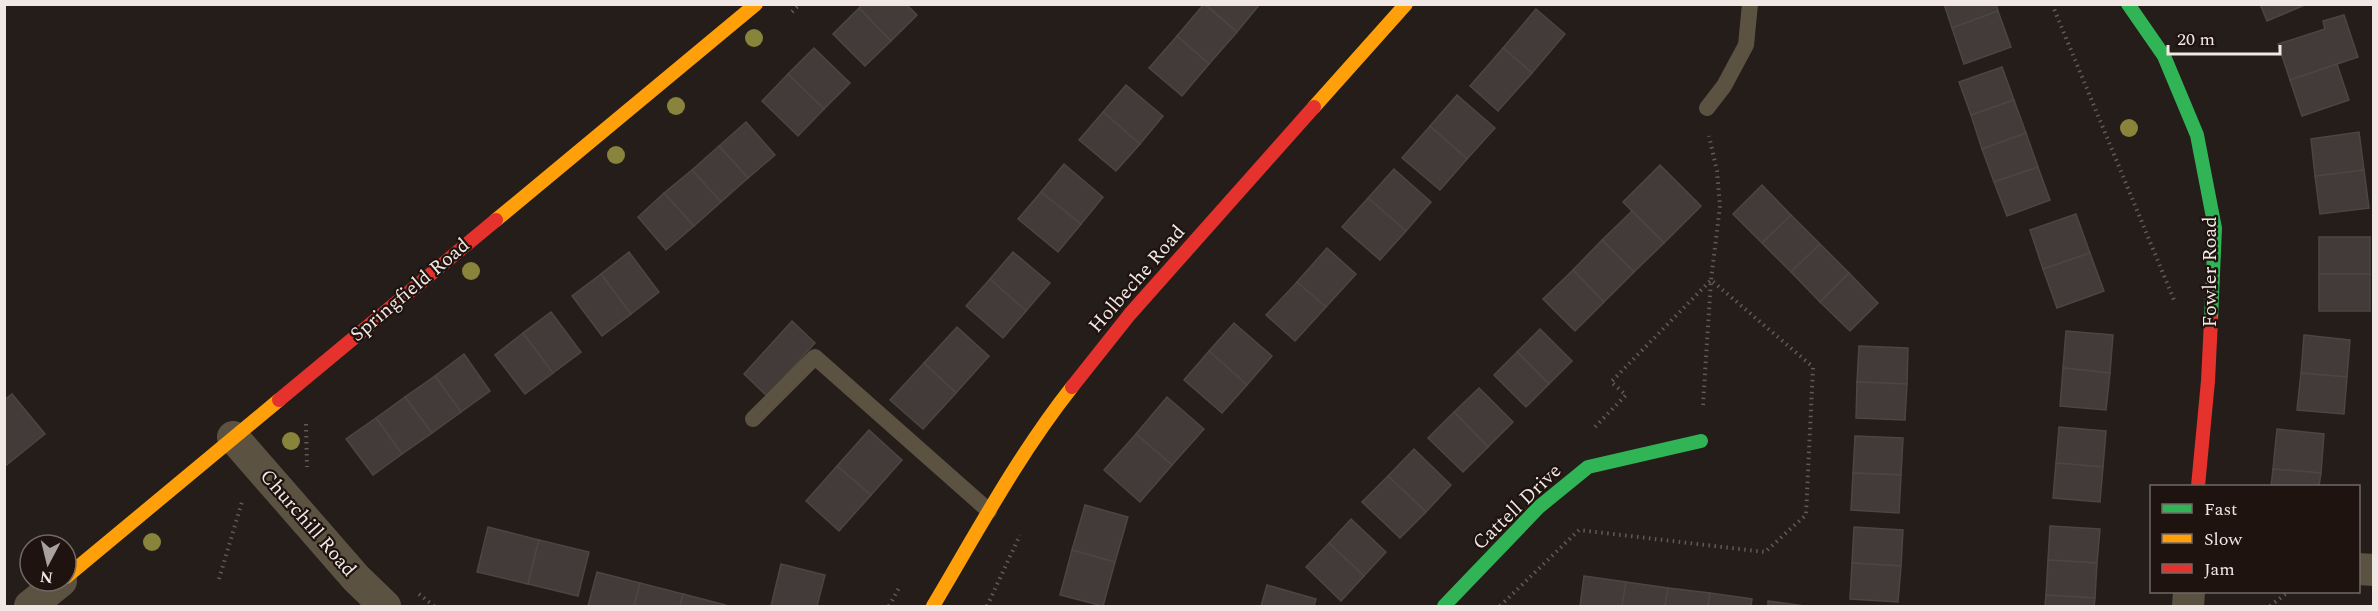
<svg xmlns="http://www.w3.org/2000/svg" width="2378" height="611" font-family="Spectral,serif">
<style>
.building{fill:#423b3a;stroke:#4b4544;stroke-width:1.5}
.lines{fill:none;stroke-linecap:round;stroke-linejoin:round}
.path{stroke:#635b50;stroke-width:4;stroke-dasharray:1.5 4.5;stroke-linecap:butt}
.lane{stroke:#5c5242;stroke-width:16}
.street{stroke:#5c5242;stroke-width:32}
.fast{stroke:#30b455;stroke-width:14}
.slow{stroke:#ff9f0a;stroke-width:14}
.jam{stroke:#e5322d;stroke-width:14}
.tree{fill:#88843b}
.labels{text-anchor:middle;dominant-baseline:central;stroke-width:4.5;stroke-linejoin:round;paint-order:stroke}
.street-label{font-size:20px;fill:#f1e8e5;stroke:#1e130e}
</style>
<rect width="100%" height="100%" fill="#241d1a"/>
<!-- building -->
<g class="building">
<polygon points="863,4 906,4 917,15 891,41 859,8"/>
<polygon points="1204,4 1237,32 1209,64 1177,36"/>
<polygon points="1205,4 1260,4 1237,32"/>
<polygon points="1944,4 1996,4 1998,11 1952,28"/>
<polygon points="2260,4 2307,4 2267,21"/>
<polygon points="859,8 891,41 865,66 833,34"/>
<polygon points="1536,9 1565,34 1532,73 1503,48"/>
<polygon points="1998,11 2011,47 1964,64 1952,28"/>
<polygon points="2344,15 2358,57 2290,80 2278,44 2325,29 2323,21"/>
<polygon points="1177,36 1209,64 1182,96 1149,68"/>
<polygon points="814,48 850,83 824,109 788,74"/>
<polygon points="1503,48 1532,73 1498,111 1470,86"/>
<polygon points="2337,64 2349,100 2302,116 2290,80"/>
<polygon points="2002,67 2014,100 1971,115 1959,82"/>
<polygon points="788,74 824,109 798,136 762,101"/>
<polygon points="1126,85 1163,116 1140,144 1103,112"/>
<polygon points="1457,95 1495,128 1467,159 1430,126"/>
<polygon points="2014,100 2026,133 1982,149 1971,115"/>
<polygon points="1103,112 1140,144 1116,171 1079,140"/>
<polygon points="746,122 775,155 748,178 719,146"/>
<polygon points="1430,126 1467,159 1440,190 1402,158"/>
<polygon points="2359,132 2364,170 2315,176 2311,139"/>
<polygon points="2026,133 2038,167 1994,182 1982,149"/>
<polygon points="719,146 748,178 721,202 692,170"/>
<polygon points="1064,164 1103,197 1081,224 1041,192"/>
<polygon points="1660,165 1701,206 1664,243 1623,202"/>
<polygon points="2038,167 2050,200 2007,216 1994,182"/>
<polygon points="1394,169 1431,202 1406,231 1368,198"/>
<polygon points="692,170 721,202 694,226 664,193"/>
<polygon points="2364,170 2369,208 2320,214 2315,176"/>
<polygon points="1762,185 1791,215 1762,243 1733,214"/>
<polygon points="1041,192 1081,224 1058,252 1018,219"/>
<polygon points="664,193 694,226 666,250 638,217"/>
<polygon points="1368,198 1406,231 1380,260 1342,227"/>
<polygon points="1632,211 1664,243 1634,272 1602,240"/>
<polygon points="2076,214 2090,253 2043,269 2030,230"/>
<polygon points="1791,215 1820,244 1791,272 1762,243"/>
<rect x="2319" y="237" width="51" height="37"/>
<polygon points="1602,240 1634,272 1604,302 1573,270"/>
<polygon points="1820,244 1849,273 1820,302 1791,272"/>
<polygon points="1327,248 1356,274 1326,307 1297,282"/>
<polygon points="629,252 659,292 631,314 601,274"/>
<polygon points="1013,252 1050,283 1026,311 990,279"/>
<polygon points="2090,253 2104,291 2057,308 2043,269"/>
<polygon points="1573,270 1604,302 1575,331 1543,299"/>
<polygon points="1849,273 1878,303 1850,331 1820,302"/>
<polygon points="601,274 631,314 602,336 572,296"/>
<rect x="2319" y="274" width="51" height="37"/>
<polygon points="990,279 1026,311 1003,338 966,306"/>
<polygon points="1297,282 1326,307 1295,341 1266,315"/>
<polygon points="551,312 581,352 553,373 523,333"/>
<polygon points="792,321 815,343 767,396 744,374"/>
<polygon points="1234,323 1272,356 1247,385 1209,351"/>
<polygon points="957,327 989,356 956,393 924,363"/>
<polygon points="1540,329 1572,361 1549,384 1517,352"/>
<polygon points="2066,331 2113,335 2110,373 2063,368"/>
<polygon points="523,333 553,373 525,394 495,355"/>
<polygon points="2304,335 2350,340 2347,377 2301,373"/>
<polygon points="1859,346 1908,348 1907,384 1857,382"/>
<polygon points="1209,351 1247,385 1222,413 1184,380"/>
<polygon points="1517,352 1549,384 1526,407 1494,375"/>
<polygon points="464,354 490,391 461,412 435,376"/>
<polygon points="924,363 956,393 923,429 890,400"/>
<polygon points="2063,368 2110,373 2106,410 2060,406"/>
<polygon points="2301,373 2347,377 2344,414 2297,410"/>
<polygon points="435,376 461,412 432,433 405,397"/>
<polygon points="1857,382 1907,384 1905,420 1856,418"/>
<polygon points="1479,388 1513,422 1488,447 1454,412"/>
<polygon points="12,394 45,434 4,467 4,400"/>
<polygon points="405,397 432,433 402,454 376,418"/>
<polygon points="1167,397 1204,429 1172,465 1136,434"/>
<polygon points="1454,412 1488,447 1463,472 1428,438"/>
<polygon points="376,418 402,454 373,475 346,439"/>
<polygon points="2059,427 2106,431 2103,467 2056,463"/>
<polygon points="2277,429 2324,434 2321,473 2273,469"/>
<polygon points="869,430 902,460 871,495 837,466"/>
<polygon points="1136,434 1172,465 1140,502 1104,470"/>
<polygon points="1855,436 1903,438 1901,475 1853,473"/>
<polygon points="1414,449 1451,485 1426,512 1388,476"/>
<polygon points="2056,463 2103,467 2100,502 2053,498"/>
<polygon points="837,466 871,495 839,531 806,501"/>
<polygon points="2273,469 2321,473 2319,486 2271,486"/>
<polygon points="1853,473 1901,475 1899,513 1851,510"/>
<polygon points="1388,476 1426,512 1400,538 1362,502"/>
<polygon points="1085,505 1128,517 1115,562 1072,550"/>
<polygon points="1351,519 1386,552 1364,576 1329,543"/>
<polygon points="2050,526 2100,529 2097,563 2048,560"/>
<polygon points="488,527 539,540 528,584 477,572"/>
<polygon points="1854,527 1903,530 1901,566 1852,563"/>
<polygon points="539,540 589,552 578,596 528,584"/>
<polygon points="1329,543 1364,576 1341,601 1306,567"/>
<polygon points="1072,550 1115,562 1103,606 1060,595"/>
<polygon points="2048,560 2097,563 2095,598 2046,595"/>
<polygon points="1852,563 1901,566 1898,602 1850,599"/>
<polygon points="781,564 825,575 817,606 771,606"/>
<polygon points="597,572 640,583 634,606 588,606"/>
<polygon points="1584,576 1626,582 1622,606 1580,606"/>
<polygon points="1626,582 1668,588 1665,606 1622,606"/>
<polygon points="640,583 683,594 680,606 634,606"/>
<polygon points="1267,585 1316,599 1314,606 1261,606"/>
<polygon points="1668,588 1710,593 1708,606 1665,606"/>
<polygon points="1710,593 1752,599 1751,606 1708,606"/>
<polygon points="683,594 726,605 726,606 680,606"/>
<polygon points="2046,595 2095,598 2094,606 2045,606"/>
<polygon points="1768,601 1805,606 1768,606"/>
</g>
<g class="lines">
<!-- path -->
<g class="path">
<polyline points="2052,4 2174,300"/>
<polyline points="792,12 800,4"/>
<polyline points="1703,405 1711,280 1720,206 1717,171 1709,136"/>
<polyline points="306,424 307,467"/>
<polyline points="219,579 242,502"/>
<polyline points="419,594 434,606"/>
<polyline points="889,606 900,586"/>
<polyline points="987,606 1020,535"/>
<polyline points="1500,606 1579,530 1765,552 1806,515 1813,367 1711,280 1611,382 1626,395 1594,428"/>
<polyline points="2270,606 2288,592"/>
</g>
<!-- lane -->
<g class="lane">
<polyline points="1707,108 1724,86 1746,45 1750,4"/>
<polyline points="753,419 815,357 989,511"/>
</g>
<!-- street -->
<g class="street">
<polyline points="233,437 356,578 385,606"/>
<polyline points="2358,569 2374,570"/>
<polyline points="30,606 61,581"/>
<polyline points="2188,606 2189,592"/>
</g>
<!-- fast -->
<g class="fast">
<polyline points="2128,4 2164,56 2197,135 2215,228 2211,320"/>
<polyline points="1444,606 1539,507 1588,467 1701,441"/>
</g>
<!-- slow -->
<g class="slow">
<polyline points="1314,107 1406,4"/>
<polyline points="496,220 756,4"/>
<polyline points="66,577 279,400"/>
<path d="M933,606C977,532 1019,454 1072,387"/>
</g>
<!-- jam -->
<g class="jam">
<polyline points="1072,387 1130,314 1314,107"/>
<polyline points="279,400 496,220"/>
<polyline points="2198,486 2208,381 2211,320"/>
</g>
</g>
<!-- trees -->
<g class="tree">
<circle cx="754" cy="38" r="9"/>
<circle cx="676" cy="106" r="9"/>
<circle cx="2129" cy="128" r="9"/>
<circle cx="616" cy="155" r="9"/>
<circle cx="471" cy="271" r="9"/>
<circle cx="291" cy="441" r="9"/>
<circle cx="152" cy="542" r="9"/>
</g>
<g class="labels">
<!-- street labels -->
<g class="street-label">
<text transform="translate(2210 272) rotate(-90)">Fowler Road</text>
<text transform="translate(1137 279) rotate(-49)">Holbeche Road</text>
<text transform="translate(410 290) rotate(-40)">Springfield Road</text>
<text transform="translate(1517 507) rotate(-44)">Cattell Drive</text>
<text transform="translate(308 523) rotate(49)">Churchill Road</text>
</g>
</g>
<!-- border -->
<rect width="2378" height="611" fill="none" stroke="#f1e8e5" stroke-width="12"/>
<!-- legend -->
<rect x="2150" y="485" width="210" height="108" fill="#1e130e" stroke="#726864" stroke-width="1.5"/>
<rect x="2162" y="504" width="30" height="9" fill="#30b455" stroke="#726864" stroke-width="1.5"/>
<text x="2204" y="515" font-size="18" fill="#f1e8e5">Fast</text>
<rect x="2162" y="534" width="30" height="9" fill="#ff9f0a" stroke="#726864" stroke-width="1.5"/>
<text x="2204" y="545" font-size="18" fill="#f1e8e5">Slow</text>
<rect x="2162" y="564" width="30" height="9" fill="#e5322d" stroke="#726864" stroke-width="1.5"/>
<text x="2204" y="575" font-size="18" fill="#f1e8e5">Jam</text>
<!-- north arrow -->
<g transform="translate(48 563) rotate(187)"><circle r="28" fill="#1e130e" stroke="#726864" stroke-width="1.5"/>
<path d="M0-4.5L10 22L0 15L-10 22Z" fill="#a9a19e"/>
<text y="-9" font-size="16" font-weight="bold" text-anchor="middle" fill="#f1e8e5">N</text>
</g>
<!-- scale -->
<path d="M2168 45v9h112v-9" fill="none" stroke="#f1e8e5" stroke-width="3"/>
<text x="2177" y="45" font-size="18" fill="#f1e8e5" stroke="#1e130e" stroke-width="4.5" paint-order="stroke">20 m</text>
</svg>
